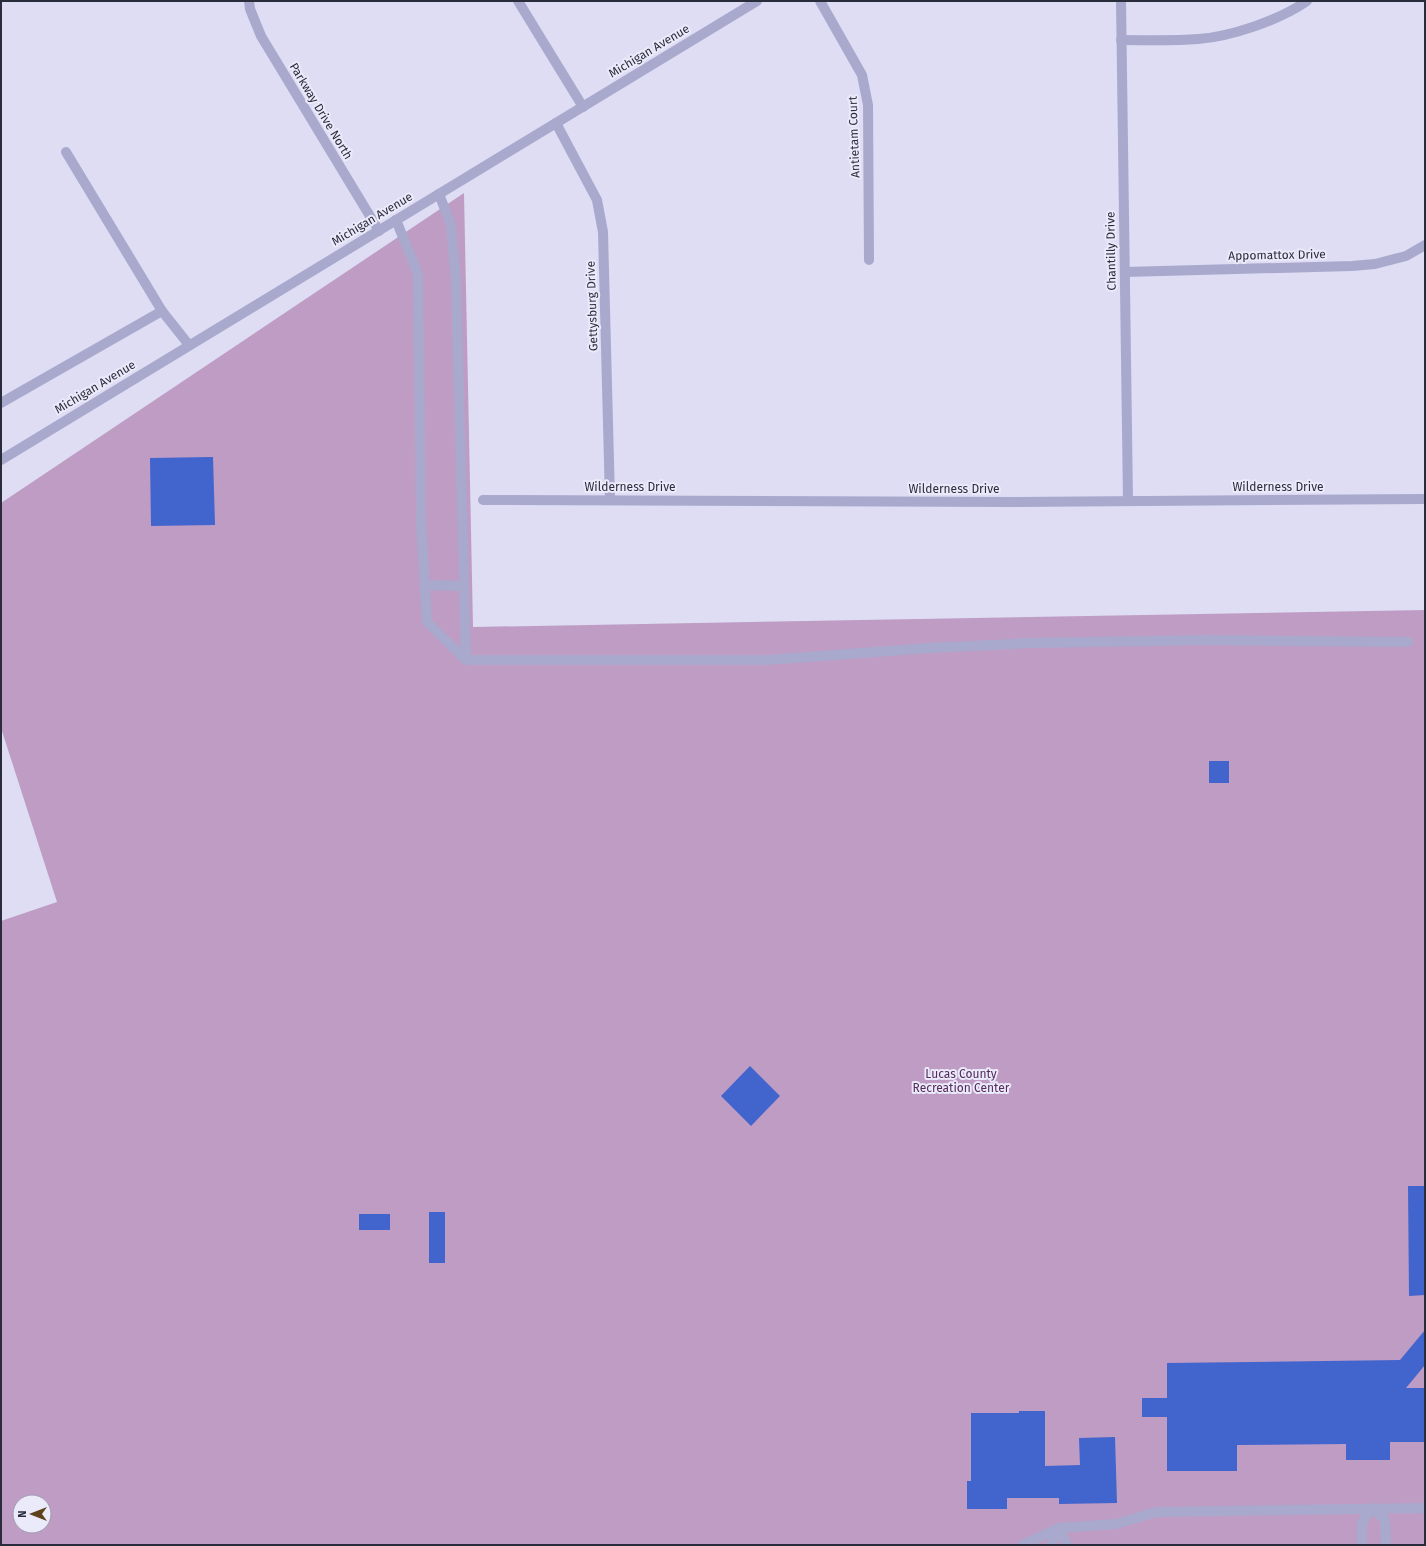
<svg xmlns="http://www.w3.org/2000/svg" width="1426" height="1546" font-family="'Fira Sans',sans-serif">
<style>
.green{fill:#be9cc4;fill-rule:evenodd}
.building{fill:#4264cd}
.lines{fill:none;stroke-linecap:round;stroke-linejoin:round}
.minor{stroke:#a8a9cd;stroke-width:10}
.labels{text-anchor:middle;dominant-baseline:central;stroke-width:4;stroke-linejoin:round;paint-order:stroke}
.street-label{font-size:12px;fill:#292c3a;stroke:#ebeafb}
.park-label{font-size:12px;fill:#542b5a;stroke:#ebeafb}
</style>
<rect width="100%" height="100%" fill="#deddf4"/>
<!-- green -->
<path class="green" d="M464,193L473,627L1425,610V1545H1V921L57,902L1,728V503ZM20,1502H44V1526H20Z"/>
<!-- building -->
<g class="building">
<polygon points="213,457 215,525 151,526 150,458"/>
<rect x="1209" y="761" width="20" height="22"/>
<polygon points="750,1066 780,1096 751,1126 721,1096"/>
<polygon points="1408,1186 1425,1186 1425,1295 1409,1296"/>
<rect x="429" y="1212" width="16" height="51"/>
<rect x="359" y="1214" width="31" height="16"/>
<polygon points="1425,1330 1425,1365 1406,1388 1425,1388 1425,1442 1390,1442 1390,1460 1346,1460 1346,1444 1237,1445 1237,1471 1167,1471 1167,1417 1142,1417 1142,1398 1167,1398 1167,1363 1400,1360"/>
<polygon points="1019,1411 1045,1411 1045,1466 1080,1465 1079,1438 1115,1437 1117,1503 1059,1504 1059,1498 1007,1498 1007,1509 967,1509 967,1481 971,1481 971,1413 1019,1413"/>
</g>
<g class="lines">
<!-- minor -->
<g class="minor">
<polyline points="249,1 250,9 261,36 379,231"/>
<polyline points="518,1 583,107"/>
<polyline points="820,1 862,75 868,105 869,260"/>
<polyline points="1121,1 1128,501"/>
<path d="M1121,40C1147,40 1172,41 1198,39C1230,37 1280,20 1307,1"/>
<polyline points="556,123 597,200 603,232 610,500"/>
<polyline points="439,194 451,225 456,280 466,660"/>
<polyline points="396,220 418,274 421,523 427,622 466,660 767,660 929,648 1032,643 1207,640 1408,642"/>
<polyline points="1125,272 1352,266 1375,264 1406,256 1425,245"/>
<polyline points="162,311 189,345"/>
<polyline points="1,403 162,311 66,152"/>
<polyline points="1,460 757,1"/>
<polyline points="483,500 1010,502 1425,499"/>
<polyline points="425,585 463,586"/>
<polyline points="1023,1545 1059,1528 1116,1524 1156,1512 1425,1508"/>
<polyline points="1051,1545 1059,1528 1067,1545"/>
<polyline points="1362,1545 1362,1523 1371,1508 1385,1519 1386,1545"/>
</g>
</g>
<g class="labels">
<!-- street labels -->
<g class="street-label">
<text transform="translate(649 51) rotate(-31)">Michigan Avenue</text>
<text transform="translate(321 111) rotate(59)">Parkway Drive North</text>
<text transform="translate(854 137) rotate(-92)">Antietam Court</text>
<text transform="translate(372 219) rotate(-31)">Michigan Avenue</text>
<text transform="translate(1111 251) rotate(-91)">Chantilly Drive</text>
<text transform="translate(1277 255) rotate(-1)">Appomattox Drive</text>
<text transform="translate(592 306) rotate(-92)">Gettysburg Drive</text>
<text transform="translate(95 387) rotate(-31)">Michigan Avenue</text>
<text x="630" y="487">Wilderness Drive</text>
<text x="1278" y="487">Wilderness Drive</text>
<text x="954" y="489">Wilderness Drive</text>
</g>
<!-- park labels -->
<g class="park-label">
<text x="961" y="1074">Lucas County<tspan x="961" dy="14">Recreation Center</tspan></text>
</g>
</g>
<!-- border -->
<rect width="1426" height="1546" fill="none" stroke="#292c3a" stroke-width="4"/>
<!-- north arrow -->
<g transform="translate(32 1514) rotate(270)"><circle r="19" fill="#ebeafb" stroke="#9d9eae"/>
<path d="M0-3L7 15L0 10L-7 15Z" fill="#5e421b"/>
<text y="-6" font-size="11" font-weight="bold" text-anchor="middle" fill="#292c3a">N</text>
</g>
</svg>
